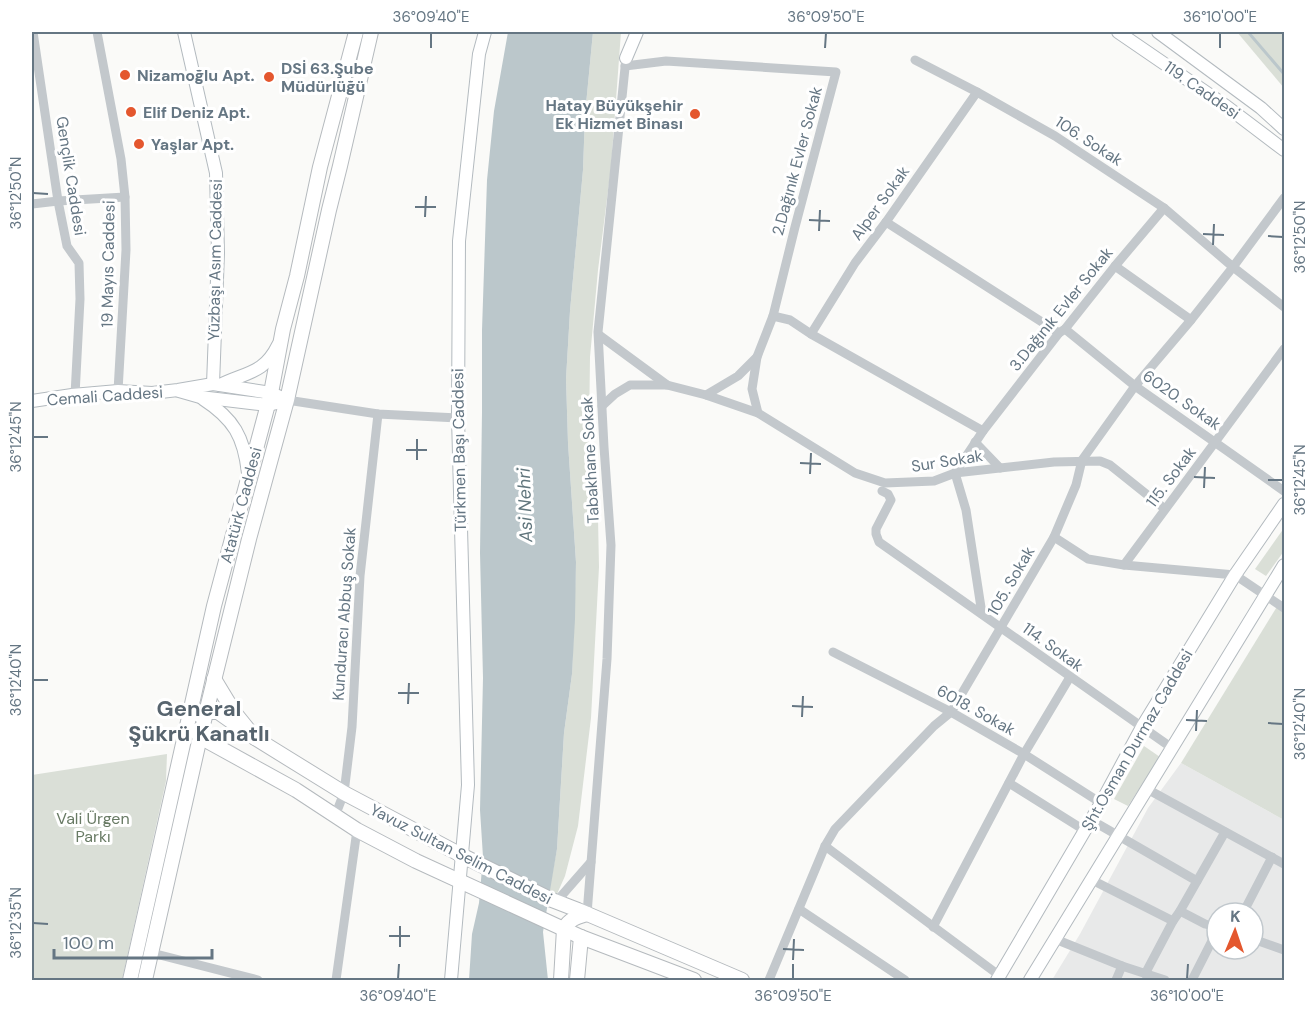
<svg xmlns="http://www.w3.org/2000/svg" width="1316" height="1012" font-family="'DM Sans',sans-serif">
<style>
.built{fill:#e8e9e9;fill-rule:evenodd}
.green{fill:#dadfd7}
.water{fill:#bbc7cb}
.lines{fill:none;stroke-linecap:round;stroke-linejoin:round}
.stream{stroke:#bbc7cb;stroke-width:3}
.secondary-casing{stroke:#b3babf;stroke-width:14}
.primary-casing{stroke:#b5babe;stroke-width:16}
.street{stroke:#c3c8cc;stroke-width:9}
.secondary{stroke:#fff;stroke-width:12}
.primary{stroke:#fff;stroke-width:14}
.ticks{fill:none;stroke:#657683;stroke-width:2}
.poi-dot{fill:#e4572e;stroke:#fff;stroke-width:2}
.labels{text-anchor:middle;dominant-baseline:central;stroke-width:6;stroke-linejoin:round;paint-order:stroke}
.poi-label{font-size:16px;font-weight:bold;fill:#657683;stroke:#fff;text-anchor:start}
.street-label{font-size:16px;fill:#657683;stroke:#fff}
.park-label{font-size:16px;fill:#687a64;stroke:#fff}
.water-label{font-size:18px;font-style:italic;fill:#60757c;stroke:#fff}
.district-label{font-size:22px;font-weight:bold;fill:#57646e;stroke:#fff}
.neatline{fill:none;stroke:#657683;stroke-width:2}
.ticks-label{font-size:15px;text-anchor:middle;fill:#657683}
</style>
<rect width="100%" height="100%" fill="#fafaf8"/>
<!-- built -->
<path class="built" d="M1181,763L1284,820V980H1052L1080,934L1148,808ZM1217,913H1253V949H1217Z"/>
<!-- green -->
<g class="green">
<polygon points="593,32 621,32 611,167 598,270 590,357 589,434 598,518 599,567 591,718 578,826 565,876 557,894 549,891 557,849 564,733 572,674 576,562 568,443 566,379 570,311 583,170 585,115"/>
<polygon points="1237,32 1284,32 1284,88"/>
<polygon points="1284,528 1284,551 1266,576 1255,569"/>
<polygon points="1278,605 1284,610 1284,820 1181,763"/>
<polygon points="1144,746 1160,757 1128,806 1114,799"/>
<polygon points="167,754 166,781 122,980 32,980 32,775"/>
</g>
<!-- water -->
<polygon class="water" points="508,32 593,32 585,115 583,170 570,311 566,379 568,443 576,562 575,619 572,674 564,733 557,849 543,932 548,980 469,980 472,934 479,903 483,857 480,810 483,678 480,553 482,412 482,330 487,180 494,111"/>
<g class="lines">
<!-- stream -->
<polyline class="stream" points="1248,32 1284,74"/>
<defs>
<g id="secondary">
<polyline points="184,32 216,173 218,253 213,384"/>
<polyline points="1118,32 1226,106 1284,150"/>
<polyline points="1158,32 1261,108 1284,129"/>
<polyline points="626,58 637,32"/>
<path d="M220,385C246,372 264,374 278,345"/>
<polyline points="179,391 200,397 268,405 277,403"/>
<path d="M203,399C234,419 244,437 248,473"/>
<polyline points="32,401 72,395 118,391 152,393 178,390 213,384 271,393 287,400"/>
<polyline points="451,980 468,785 458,418 459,241 479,54 485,32"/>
<polyline points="997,980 1101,803 1142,727 1235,575 1284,504"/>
<polyline points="1030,980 1284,565"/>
</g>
<g id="primary">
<polyline points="214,679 234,712 255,738 344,793 463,856 552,900 578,910 742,980"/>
<polyline points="199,715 206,712 218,712 255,738"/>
<polyline points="196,731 200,737 296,790 357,830 416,861 581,937 694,980"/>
<polyline points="130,980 214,606 271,393 283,329 297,276 320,167 356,32"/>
<polyline points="145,980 200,737 249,539 287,400 329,210 340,166 371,32"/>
<path d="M561,980L564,929C569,919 577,917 587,914"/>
<polyline points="577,980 581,937"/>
</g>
</defs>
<!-- secondary casing -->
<use href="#secondary" class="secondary-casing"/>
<!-- primary casing -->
<use href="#primary" class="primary-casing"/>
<!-- street -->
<g class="street">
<polyline points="33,32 58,201 67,246 79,263 80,299 75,395"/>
<polyline points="97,32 121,159 125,197 126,250 118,391"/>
<polyline points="915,60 977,92 1055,136 1164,208 1233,267 1284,307"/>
<polyline points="625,66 666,61 836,72 795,227 773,316 757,357 752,389 758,413"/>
<polyline points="32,204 58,201 125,197"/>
<polyline points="886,222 1059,333"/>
<polyline points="1115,266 1191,320"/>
<polyline points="773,316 790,320 811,334 983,431"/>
<polyline points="1065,329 1135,386 1284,491"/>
<polyline points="811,334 855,263 886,222 977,92"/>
<polyline points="599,335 667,385 706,395 758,413 855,473 885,483 934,481 955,473 1054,462 1100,461 1110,465 1165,509"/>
<polyline points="706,395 738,376 757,357"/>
<polyline points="287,400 378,414 458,418"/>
<polyline points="602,406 615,394 630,385 667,385"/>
<polyline points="975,442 1000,468"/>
<polyline points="882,491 888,494 891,500 876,529 876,534 879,542 1172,748"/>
<polyline points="1054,537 1088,559 1124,565 1235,575 1284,608"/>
<polyline points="1124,565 1284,349"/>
<polyline points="982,614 966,510 955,473 983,431 1059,333 1065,329 1115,266 1164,208"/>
<polyline points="833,652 951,712 1024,754 1101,803"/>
<polyline points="1009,783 1084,830"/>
<polyline points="1147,789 1284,864"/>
<polyline points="335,816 344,793 352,727 360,576 378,414"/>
<polyline points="1091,820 1197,881"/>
<polyline points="825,846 1000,976"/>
<polyline points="1092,880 1173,921"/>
<polyline points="556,902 591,862"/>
<polyline points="799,909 905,980"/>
<polyline points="1180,911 1205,924 1217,927"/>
<polyline points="1243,913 1272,857"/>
<polyline points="587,914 607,659 611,545 604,447 598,332 626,58"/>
<polyline points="933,927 1024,754 1070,677"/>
<polyline points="1055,939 1122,966 1165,980"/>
<polyline points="1253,939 1284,950"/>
<polyline points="152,953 258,980"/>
<polyline points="1145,974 1173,921 1180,911 1225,832"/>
<polyline points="336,980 357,830"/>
<polyline points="769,980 825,846 835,829 934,726 951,712 1054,537 1076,485 1082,460 1135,386 1191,320 1233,267 1284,198"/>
<polyline points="1116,980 1122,966"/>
<polyline points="1192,980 1217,931"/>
</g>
<!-- secondary -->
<use href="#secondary" class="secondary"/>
<!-- primary -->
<use href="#primary" class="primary"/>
</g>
<!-- ticks -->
<path class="ticks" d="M431,48V33M825,48L826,33M1220,48V33M33,193L48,194M415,207H436M425,217L426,196M809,220L830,221M819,231L820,210M1203,234L1224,235M1268,236L1283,237M1213,245L1214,224M33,437H48M406,450H427M417,460V439M800,463L821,464M810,474L811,453M1194,477L1215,478M1268,480H1283M1204,488L1205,467M33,680H48M398,693H419M408,704L409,683M792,706L813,707M802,717L803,696M1186,720L1207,721M1268,723L1283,724M1196,731L1197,710M33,923L48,924M389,936H410M400,947V926M783,949L804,950M793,960L794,939M398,979L399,964M793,979V964M1187,979L1188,964"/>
<!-- markers -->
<g class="poi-dot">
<circle cx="125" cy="75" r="6"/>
<circle cx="269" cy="77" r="6"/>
<circle cx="131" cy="112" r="6"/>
<circle cx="695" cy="114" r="6"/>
<circle cx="139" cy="144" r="6"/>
</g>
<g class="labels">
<!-- poi labels -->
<g class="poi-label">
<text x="281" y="68">DSİ 63.Şube<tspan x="281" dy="18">Müdürlüğü</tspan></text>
<text x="137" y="75">Nizamoğlu Apt.</text>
<text x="683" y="105" text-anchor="end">Hatay Büyükşehir<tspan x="683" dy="18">Ek Hizmet Binası</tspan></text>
<text x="143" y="112">Elif Deniz Apt.</text>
<text x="151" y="144">Yaşlar Apt.</text>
</g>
<!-- street labels -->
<g class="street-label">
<text transform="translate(1202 90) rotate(35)">119. Caddesi</text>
<text transform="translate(1089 141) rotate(33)">106. Sokak</text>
<text transform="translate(797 161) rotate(-75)">2.Dağınık Evler Sokak</text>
<text transform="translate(71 176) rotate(81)">Gençlik Caddesi</text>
<text transform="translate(880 203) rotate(-54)">Alper Sokak</text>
<text transform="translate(215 260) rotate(-89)">Yüzbaşı Asım Caddesi</text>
<text transform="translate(108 264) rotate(-89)">19 Mayıs Caddesi</text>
<text transform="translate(1061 309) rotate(-51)">3.Dağınık Evler Sokak</text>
<text transform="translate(105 396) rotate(-4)">Cemali Caddesi</text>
<text transform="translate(1182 400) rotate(35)">6020. Sokak</text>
<text transform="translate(459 450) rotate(-91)">Türkmen Başı Caddesi</text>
<text transform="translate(590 460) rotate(-93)">Tabakhane Sokak</text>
<text transform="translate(947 461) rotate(-9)">Sur Sokak</text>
<text transform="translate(1171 477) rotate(-53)">115. Sokak</text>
<text transform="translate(241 505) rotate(-75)">Atatürk Caddesi</text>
<text transform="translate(1011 581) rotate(-60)">105. Sokak</text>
<text transform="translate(344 614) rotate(-86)">Kunduracı Abbuş Sokak</text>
<text transform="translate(1053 647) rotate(36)">114. Sokak</text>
<text transform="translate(976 710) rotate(29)">6018. Sokak</text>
<text transform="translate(1137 740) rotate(-60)">Şht.Osman Durmaz Caddesi</text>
<text transform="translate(461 854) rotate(27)">Yavuz Sultan Selim Caddesi</text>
</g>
<!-- park labels -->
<g class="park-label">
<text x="93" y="818">Vali Ürgen<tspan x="93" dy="18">Parkı</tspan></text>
</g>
<!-- water labels -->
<g class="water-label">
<text transform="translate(525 505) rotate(-92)">Asi Nehri</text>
</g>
<!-- district labels -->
<g class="district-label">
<text x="199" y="708">General<tspan x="199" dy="25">Şükrü Kanatlı</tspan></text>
</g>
</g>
<!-- border -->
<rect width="1316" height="1012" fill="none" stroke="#ffffff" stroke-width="66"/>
<!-- north arrow -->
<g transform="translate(1235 931) rotate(2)"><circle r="28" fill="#ffffff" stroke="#c1c8cd" stroke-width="1.5"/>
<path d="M0-4.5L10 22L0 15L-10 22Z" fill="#e4572e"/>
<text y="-9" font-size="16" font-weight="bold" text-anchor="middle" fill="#657683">K</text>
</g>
<!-- scale -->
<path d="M54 949v9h158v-9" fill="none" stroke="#657683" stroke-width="3"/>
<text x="63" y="949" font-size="18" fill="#657683" stroke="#ffffff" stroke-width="4.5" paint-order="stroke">100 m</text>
<rect x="33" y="33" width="1250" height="946" class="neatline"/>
<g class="ticks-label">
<text x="431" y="22">36°09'40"E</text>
<text x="826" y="22">36°09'50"E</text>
<text x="1220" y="22">36°10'00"E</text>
<text transform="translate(16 193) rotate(-90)" y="5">36°12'50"N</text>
<text transform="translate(1300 237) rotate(-90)" y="5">36°12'50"N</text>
<text transform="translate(16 437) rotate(-90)" y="5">36°12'45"N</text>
<text transform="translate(1300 480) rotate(-90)" y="5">36°12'45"N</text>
<text transform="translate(16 680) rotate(-90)" y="5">36°12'40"N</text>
<text transform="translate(1300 724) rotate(-90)" y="5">36°12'40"N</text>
<text transform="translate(16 923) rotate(-90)" y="5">36°12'35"N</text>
<text x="398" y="1001">36°09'40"E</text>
<text x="793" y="1001">36°09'50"E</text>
<text x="1187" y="1001">36°10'00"E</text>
</g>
</svg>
